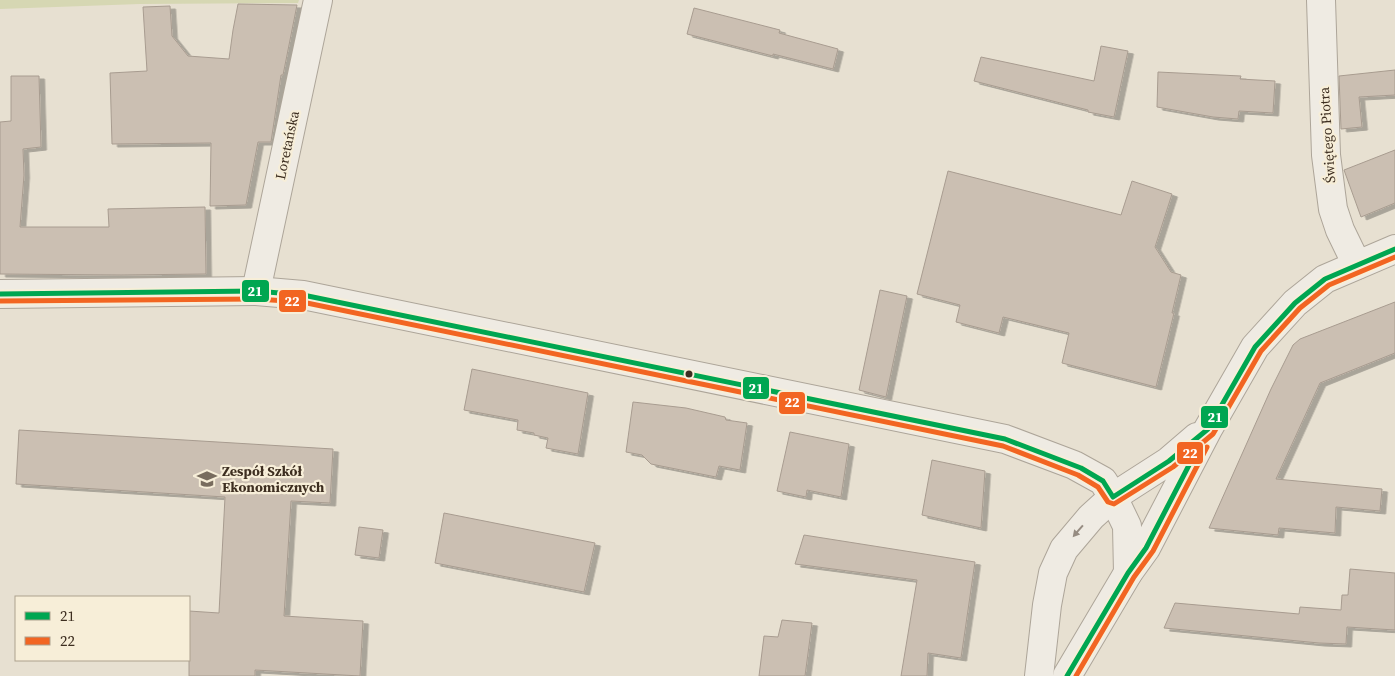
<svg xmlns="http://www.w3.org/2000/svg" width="1395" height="676" font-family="'Source Serif 4',serif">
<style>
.green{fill:#d6d7b3}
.building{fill:#cbbfb2;stroke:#a89c90;filter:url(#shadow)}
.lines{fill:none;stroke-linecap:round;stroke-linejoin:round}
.minor-casing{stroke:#ada599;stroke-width:30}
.minor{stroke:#efebe3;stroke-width:28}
.bus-1-casing{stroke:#f7eed8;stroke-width:9}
.bus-2-casing{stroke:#f7eed8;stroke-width:9}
.bus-1{stroke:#00a651;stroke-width:5}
.bus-2{stroke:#f26522;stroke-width:5}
.oneway{fill:#968c82}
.bus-dot{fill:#3d2e20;stroke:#f7eed8;stroke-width:2}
.labels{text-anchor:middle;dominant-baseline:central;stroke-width:4.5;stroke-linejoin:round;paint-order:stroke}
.street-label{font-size:14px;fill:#3d2e20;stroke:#f7eed8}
.poi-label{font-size:14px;font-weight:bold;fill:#3d2e20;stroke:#f7eed8;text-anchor:start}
.line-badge{stroke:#f7eed8;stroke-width:2}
.badge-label{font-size:14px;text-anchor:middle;font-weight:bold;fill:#fff}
</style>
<defs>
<filter id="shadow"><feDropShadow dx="5.5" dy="3" stdDeviation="0" flood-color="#0004"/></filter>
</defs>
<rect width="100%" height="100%" fill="#e7e0d1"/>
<!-- green -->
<polygon class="green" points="0,0 299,0 298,3 140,4 0,9"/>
<!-- building -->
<g class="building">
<polygon points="238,4 297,5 283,75 281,75 271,142 258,142 246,205 210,206 211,143 112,144 110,73 147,71 143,7 170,6 172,36 188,56 229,59 233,30"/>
<polygon points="694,8 780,30 779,33 838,49 833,69 773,54 773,56 687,34"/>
<polygon points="1101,46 1128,51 1114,117 1088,112 1088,110 974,81 981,57 1094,81"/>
<polygon points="1395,70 1395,95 1359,97 1362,127 1341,129 1339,76"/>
<polygon points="1158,72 1241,76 1240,79 1275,81 1273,113 1239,111 1238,119 1213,117 1157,107"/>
<polygon points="11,76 39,76 41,147 23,149 24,175 20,227 109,227 108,209 205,207 206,274 121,275 0,274 0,122 11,121"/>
<polygon points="1395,150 1395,203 1361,217 1344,170"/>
<polygon points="948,171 1121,215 1132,181 1172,194 1155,247 1171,272 1181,275 1172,313 1174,313 1156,387 1062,363 1069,333 1003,317 999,333 956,322 960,305 917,294"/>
<polygon points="880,290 907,296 886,397 859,390"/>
<polygon points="1395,302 1395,353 1320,383 1276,479 1382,489 1380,511 1336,507 1335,533 1279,528 1278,535 1209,528 1271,389 1293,345 1300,339"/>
<polygon points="472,369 588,393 578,454 546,448 548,438 534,435 534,433 517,430 518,420 464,410"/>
<polygon points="633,402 686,408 725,417 726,420 747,423 740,470 719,466 716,477 651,464 642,455 626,452"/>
<polygon points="19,430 333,449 330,503 291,501 284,616 363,621 360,676 255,670 255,676 189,676 189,611 219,613 225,497 16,484"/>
<polygon points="790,432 849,444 841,497 807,490 806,497 777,491"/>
<polygon points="932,460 985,471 981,528 922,515"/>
<polygon points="444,513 595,543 584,592 435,563"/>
<polygon points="359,527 383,530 379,558 355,555"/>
<polygon points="804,535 975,562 961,658 928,653 927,676 901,676 917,580 795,564"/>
<polygon points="1350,569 1395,573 1395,630 1347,627 1346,644 1319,643 1164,628 1175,603 1299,614 1300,607 1341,610 1342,595 1348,595"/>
<polygon points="782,620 812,623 805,676 759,676 764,636 778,637"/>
</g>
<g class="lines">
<defs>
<g id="minor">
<polyline points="1321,0 1326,155 1333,209 1340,230 1357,265"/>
<polyline points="256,291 318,0"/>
<polyline points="0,294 256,291 303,295 1005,439 1074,465 1103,481 1113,497 1127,526 1128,573"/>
<polyline points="1039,676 1047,605 1053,573 1064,549 1091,517 1113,497 1169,461 1197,437"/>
<polyline points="1067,676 1128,573 1146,548 1208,429 1255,347 1295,303 1325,279 1395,249"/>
</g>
</defs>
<!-- minor casing -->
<use href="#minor" class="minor-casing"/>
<!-- minor -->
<use href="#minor" class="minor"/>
<defs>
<g id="bus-1">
<polyline points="0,294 256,291 303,295 1005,439 1081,468 1103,481 1113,497 1169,461 1208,429 1255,347 1295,303 1325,279 1395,249"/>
<polyline points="1067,676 1128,573 1146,548 1200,444"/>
</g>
<g id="bus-2">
<polyline points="0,301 256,299 302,302 1003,446 1078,475 1098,487 1108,502 1114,504 1173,467 1213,434 1261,351 1300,308 1329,285 1395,257"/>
<polyline points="1076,676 1134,577 1153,551 1207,447"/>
</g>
</defs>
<!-- bus-1 casing -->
<use href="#bus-1" class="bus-1-casing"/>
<!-- bus-2 casing -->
<use href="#bus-2" class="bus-2-casing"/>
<!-- bus-1 -->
<use href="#bus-1" class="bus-1"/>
<!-- bus-2 -->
<use href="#bus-2" class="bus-2"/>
</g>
<!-- one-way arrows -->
<defs><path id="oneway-solid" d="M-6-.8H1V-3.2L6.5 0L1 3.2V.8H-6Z" transform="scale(1.25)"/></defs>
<use class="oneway" href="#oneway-solid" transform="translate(1078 531) rotate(131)"/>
<!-- icons -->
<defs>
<symbol id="school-bare" viewBox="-9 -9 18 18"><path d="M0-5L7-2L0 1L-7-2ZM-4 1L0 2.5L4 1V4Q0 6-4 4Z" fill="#786c5e" stroke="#f7eed8" stroke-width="2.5" paint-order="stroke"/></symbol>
</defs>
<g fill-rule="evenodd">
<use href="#school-bare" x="193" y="465" width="28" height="28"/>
</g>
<!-- markers -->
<circle class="bus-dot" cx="689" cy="374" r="4.5"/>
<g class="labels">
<!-- street labels -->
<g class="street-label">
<text transform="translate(1327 135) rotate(-94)">Świętego Piotra</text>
<text transform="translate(287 145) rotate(-78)">Loretańska</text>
</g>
<!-- poi labels -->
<g class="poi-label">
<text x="222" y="471">Zespół Szkół<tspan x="222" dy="16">Ekonomicznych</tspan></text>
</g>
</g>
<g class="line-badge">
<rect x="241" y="279" width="29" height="24" rx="5" fill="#00a651"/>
<rect x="278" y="289" width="29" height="24" rx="5" fill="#f26522"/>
<rect x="742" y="376" width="28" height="24" rx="5" fill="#00a651"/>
<rect x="778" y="391" width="28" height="24" rx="5" fill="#f26522"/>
<rect x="1200" y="405" width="29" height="24" rx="5" fill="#00a651"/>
<rect x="1176" y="441" width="28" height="24" rx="5" fill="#f26522"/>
</g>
<g class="badge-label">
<text x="255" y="296">21</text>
<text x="292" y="306">22</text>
<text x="756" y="393">21</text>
<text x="792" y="407">22</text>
<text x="1215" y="422">21</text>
<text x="1190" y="458">22</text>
</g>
<!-- legend -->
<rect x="15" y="596" width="175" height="65" fill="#f7eed8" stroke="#ada18e"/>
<rect x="25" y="612" width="25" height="8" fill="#00a651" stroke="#ada18e"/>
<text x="60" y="621" font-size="15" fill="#3d2e20">21</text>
<rect x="25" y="637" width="25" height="8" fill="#f26522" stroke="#ada18e"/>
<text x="60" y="646" font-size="15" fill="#3d2e20">22</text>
</svg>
